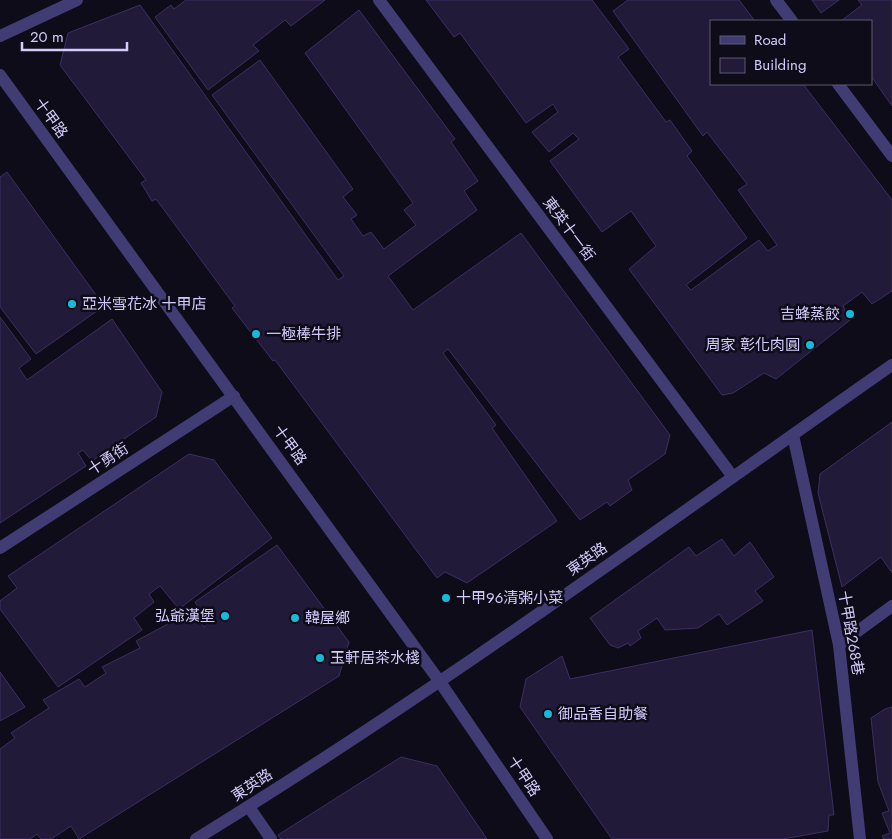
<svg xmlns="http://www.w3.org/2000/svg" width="892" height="839" font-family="Jost,'Noto Sans TC',sans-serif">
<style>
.building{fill:#221a39;stroke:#3c2f62}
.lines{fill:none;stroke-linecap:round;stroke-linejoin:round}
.service{stroke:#423c74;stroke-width:12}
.minor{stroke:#423c74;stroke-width:12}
.poi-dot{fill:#17bad9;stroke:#0f0c1a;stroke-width:2}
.labels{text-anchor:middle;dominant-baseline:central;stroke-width:5;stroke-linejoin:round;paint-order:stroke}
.street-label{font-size:15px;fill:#d3cbf9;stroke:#0f0c1a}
.poi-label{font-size:15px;fill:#d3cbf9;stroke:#0f0c1a;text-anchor:start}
</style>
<rect width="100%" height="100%" fill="#0f0c1a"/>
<!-- building -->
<g class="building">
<polygon points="186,0 325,0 291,26 285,20 253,45 259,51 208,90 155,17 171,5 174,9"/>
<polygon points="426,0 592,0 629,49 618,57 666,122 670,120 692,151 687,156 747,238 686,285 691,290 759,240 768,251 777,245 738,190 747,184 707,132 703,136 613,11 628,0 739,0 755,21 711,21 711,84 803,84 892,200 892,291 872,304 862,292 843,306 850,320 776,379 764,373 733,393 722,395 629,269 656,246 631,211 602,232 550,161 579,139 573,133 549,152 532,132 558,112 553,104 526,123 460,33 454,37"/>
<polygon points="812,0 839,0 821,13"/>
<polygon points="858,0 892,0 892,106 871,76 871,21 841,21 862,5"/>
<polygon points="140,5 338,280 344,276 212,95 260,60 353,189 343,197 357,215 351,219 363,236 371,232 384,249 416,225 404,210 413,203 305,53 359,10 455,139 451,142 478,181 464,191 477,210 388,276 413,310 521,233 670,435 665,454 628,480 632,490 610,506 607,502 580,520 448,349 443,353 496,425 492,428 557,521 467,583 445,572 437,578 275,360 273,361 232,308 235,306 156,199 152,201 141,183 146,180 60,65 68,33"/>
<polygon points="7,172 104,306 36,354 0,307 0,177"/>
<polygon points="0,317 31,359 19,368 27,380 112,319 162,392 156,417 92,461 83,450 78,453 86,466 0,523"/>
<polygon points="892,422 892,573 881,557 842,587 818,493 820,474"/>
<polygon points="189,454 214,460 272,538 179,609 160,586 149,594 154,602 134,618 142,630 58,687 0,609 0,601 17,588 8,576"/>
<polygon points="722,539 734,556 750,542 774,577 755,591 763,601 727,625 719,614 698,628 665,630 657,618 638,631 641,638 630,646 628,643 618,648 610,645 590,618 689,547 696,556"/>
<polygon points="277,545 349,642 339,676 79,839 71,826 51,839 41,839 37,834 30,839 0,839 0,749 15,738 11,733 49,708 43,700 79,679 85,687 106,673 102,667 140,648 136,641 194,610 204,627 208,624 195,602"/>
<polygon points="812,630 834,815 829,815 828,831 783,839 612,839 520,707 526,679 562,656 570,679"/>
<polygon points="0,672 25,707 0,721"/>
<polygon points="892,707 892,839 884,839 882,836 890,833 882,813 889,811 878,782 871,718 885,709"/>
<polygon points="401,757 437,766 487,839 281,839 278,835"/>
</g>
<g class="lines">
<!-- service -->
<g class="service">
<polyline points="793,435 839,645 860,839"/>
<polyline points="839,645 892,606"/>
<polyline points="249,807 271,839"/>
</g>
<!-- minor -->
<g class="minor">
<polyline points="379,0 733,477"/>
<polyline points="776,0 792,21"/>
<polyline points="0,36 77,0"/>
<polyline points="0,75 440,682 547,839"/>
<polyline points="838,84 892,156"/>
<polyline points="0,548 234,396"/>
<path d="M196,839C436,692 662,526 892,365"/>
</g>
</g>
<!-- markers -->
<g class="poi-dot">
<circle cx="72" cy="304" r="5"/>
<circle cx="850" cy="314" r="5"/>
<circle cx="256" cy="334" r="5"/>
<circle cx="810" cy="345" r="5"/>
<circle cx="446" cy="598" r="5"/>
<circle cx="225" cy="616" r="5"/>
<circle cx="295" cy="618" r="5"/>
<circle cx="320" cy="658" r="5"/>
<circle cx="548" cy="714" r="5"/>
</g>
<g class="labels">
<!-- street labels -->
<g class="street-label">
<text transform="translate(51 118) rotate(54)">十甲路</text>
<text transform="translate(569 229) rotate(53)">東英十一街</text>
<text transform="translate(290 445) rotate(54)">十甲路</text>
<text transform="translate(108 459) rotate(-33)">十勇街</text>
<text transform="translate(587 559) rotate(-35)">東英路</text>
<text transform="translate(851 633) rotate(80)">十甲路268巷</text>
<text transform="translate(524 776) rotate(56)">十甲路</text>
<text transform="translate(252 785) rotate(-33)">東英路</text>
</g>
<!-- poi labels -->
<g class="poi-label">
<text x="82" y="304">亞米雪花冰 十甲店</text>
<text x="840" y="314" text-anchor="end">吉蜂蒸餃</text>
<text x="266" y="334">一極棒牛排</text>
<text x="800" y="345" text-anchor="end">周家 彰化肉圓</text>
<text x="456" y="598">十甲96清粥小菜</text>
<text x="215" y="616" text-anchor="end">弘爺漢堡</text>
<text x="305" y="618">韓屋鄉</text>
<text x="330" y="658">玉軒居茶水棧</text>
<text x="558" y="714">御品香自助餐</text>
</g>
</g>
<!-- legend -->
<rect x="710" y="20" width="162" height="65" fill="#0f0c1a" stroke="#5d5873"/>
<rect x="720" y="36" width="25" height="8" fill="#423c74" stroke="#5d5873"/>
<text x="754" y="45" font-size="15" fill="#d3cbf9">Road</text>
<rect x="720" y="58" width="25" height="15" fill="#221a39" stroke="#5d5873"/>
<text x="754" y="70" font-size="15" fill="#d3cbf9">Building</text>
<!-- scale -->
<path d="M22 42v8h105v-8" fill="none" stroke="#d3cbf9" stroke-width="2.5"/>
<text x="30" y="42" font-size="15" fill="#d3cbf9" stroke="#0f0c1a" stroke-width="4" paint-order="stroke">20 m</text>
</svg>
